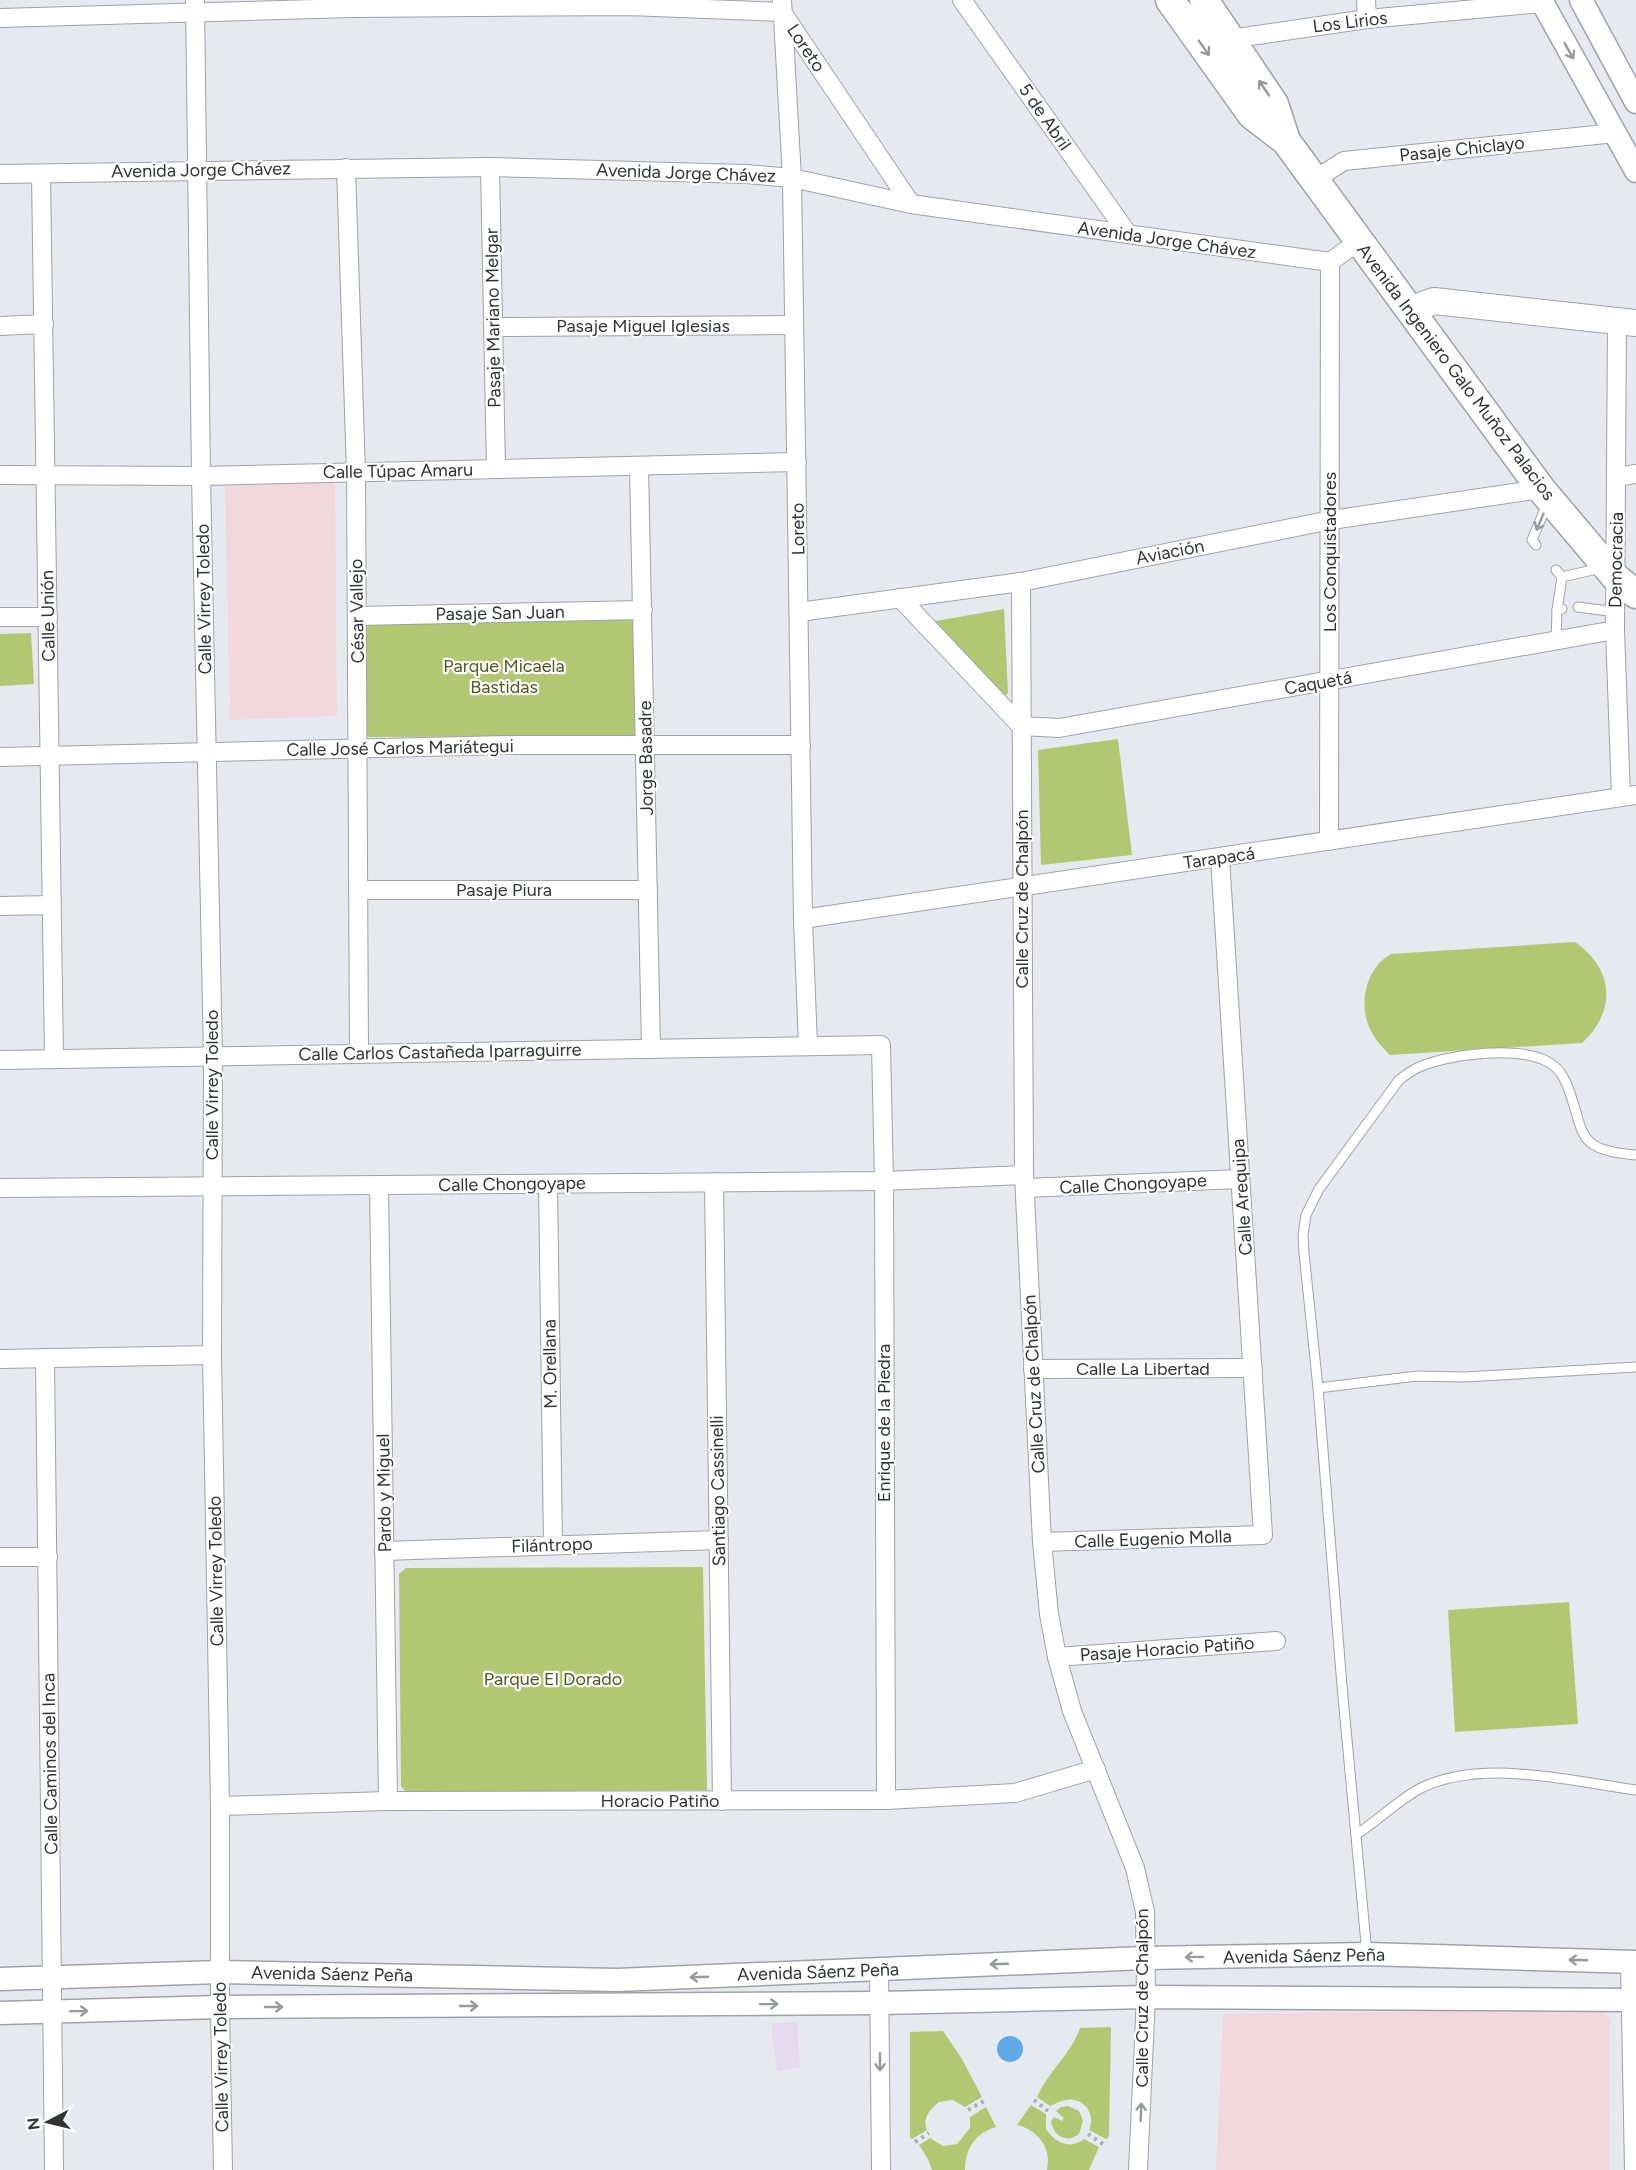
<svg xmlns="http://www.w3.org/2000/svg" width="1636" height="2170" font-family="Figtree,sans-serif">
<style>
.commercial{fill:#e7daee}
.education{fill:#f2d8dc}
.green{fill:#b2c772}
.water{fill:#5faae6}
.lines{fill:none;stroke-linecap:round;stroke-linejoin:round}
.service-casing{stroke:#9fa2a8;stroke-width:11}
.minor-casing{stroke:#9fa2a8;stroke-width:20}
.tertiary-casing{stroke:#9fa2a8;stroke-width:25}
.secondary-casing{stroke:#9fa2a8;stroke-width:28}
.primary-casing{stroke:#9fa2a8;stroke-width:31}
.path{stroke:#aaadb1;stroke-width:4;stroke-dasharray:3 4.5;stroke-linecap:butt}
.service{stroke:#fff;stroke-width:9}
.minor{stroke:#fff;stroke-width:18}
.tertiary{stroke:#fff;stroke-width:22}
.secondary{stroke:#fff;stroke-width:26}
.primary{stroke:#fff;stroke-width:28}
.oneway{stroke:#98999a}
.labels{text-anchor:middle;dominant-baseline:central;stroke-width:4.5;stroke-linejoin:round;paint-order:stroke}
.street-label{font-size:18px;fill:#323336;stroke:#fff}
.park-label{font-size:18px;fill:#4e5b1c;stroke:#fff}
</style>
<rect width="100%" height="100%" fill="#e6eaf0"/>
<!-- commercial -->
<polygon class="commercial" points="797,2022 800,2067 777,2071 771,2024"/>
<!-- education -->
<g class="education">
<polygon points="335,480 337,716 230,720 225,486"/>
<polygon points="1598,2009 1610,2019 1609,2170 1216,2170 1223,2014"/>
</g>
<!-- green -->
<g class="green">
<polygon points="1004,609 1008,693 1004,696 930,622"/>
<polygon points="634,614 637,736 366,737 365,619"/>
<polygon points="31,633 34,684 0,686 0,634"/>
<polygon points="1118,739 1132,855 1041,865 1038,750"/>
<path d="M1575,942C1614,969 1617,1011 1582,1043L1390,1055C1382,1047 1374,1038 1370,1029C1358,1003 1366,968 1391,954Z"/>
<polygon points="703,1567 707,1790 406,1792 401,1786 399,1574 406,1568"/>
<polygon points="1569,1602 1578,1724 1455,1732 1448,1610"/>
<path d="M1111,2027L1109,2135L1108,2138L1106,2139L1089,2130C1095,2118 1088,2102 1074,2100C1066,2098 1057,2103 1050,2106L1037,2097C1048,2072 1071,2054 1080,2028Z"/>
<path d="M943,2031L962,2059L982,2097L965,2107L953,2100L939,2102C930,2109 922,2118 927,2130L912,2139L910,2138V2032Z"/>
<path d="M1031,2105L1046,2114V2129C1055,2143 1071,2150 1084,2139L1099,2147L1089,2170H1047C1052,2148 1038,2130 1017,2125Z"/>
<path d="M1068,2106L1079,2111L1083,2121L1079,2134C1067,2144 1053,2136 1051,2121L1054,2117L1062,2121L1064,2118L1056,2111L1061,2107Z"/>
<path d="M986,2107L996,2127C975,2133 965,2149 965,2170H932L928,2159L919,2145L930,2138L943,2146L957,2144L970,2128V2117Z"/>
</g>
<!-- water -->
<circle class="water" cx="1010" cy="2049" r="13"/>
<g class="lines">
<defs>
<g id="service">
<polyline points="1536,545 1532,540 1547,504"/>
<polyline points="1556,570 1562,577 1601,568"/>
<polyline points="1578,607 1616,612"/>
<polyline points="1557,610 1562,577"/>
<polyline points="1556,641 1557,610 1562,609"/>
<polyline points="1318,1388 1417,1376 1465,1377 1636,1367"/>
<path d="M1357,1834C1379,1820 1398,1800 1421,1788C1483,1758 1570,1781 1636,1790"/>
<path d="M1367,1954L1342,1686L1318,1388L1304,1253L1303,1235L1306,1215L1319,1189L1399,1080C1404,1076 1410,1072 1415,1069C1445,1054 1526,1043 1554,1066C1560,1070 1564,1078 1567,1085C1586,1132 1572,1150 1636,1155"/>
</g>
<g id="minor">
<polyline points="195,0 201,476 213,1057 212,1355 220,1806 220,2007 223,2170"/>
<polyline points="782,0 792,178 803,919 808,1046"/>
<polyline points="962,0 1128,234"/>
<polyline points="1366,0 1367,19"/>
<polyline points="0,18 352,8 629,6 782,12 911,204"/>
<polyline points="1230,39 1367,19 1542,3"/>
<polyline points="490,167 496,469"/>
<polyline points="346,168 356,472 359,1054"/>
<polyline points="0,174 490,167 746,174 792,178 911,204 1330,262 1359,241"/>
<polyline points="41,174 54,1059"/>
<polyline points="1314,180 1344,161 1615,133"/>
<polyline points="1617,322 1615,630 1621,797"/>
<polyline points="0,326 44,324"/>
<polyline points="493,327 794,325"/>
<polyline points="639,467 651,1049"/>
<polyline points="0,475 201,476 797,462"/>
<polyline points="1617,477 1636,474"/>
<polyline points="1021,582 1024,1175 1042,1542 1049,1614 1057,1657 1072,1711 1135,1868 1145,1912 1146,1997 1138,2170"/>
<polyline points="900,598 1021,726 1059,728 1615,630"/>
<polyline points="799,612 1021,582 1331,520 1541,489"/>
<polyline points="357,616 643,610"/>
<polyline points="0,617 48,617"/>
<polyline points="0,757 507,745 801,745"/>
<polyline points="1329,841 1330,262"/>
<polyline points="359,890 648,890"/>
<polyline points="0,906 52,905"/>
<polyline points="803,919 1636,795"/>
<polyline points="0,1060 881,1045 884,1181 886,1800"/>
<polyline points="714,1182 722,1801"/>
<polyline points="548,1184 553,1545"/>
<polyline points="379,1185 388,1801"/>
<polyline points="0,1188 884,1181 1024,1175"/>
<polyline points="1025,1188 1240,1179"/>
<polyline points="45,1358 54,2170"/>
<polyline points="0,1359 212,1355"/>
<polyline points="1033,1369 1253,1368"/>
<polyline points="1042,1542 1263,1535 1220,858"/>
<polyline points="384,1551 719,1540"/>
<polyline points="0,1557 48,1557"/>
<polyline points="1057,1657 1276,1641"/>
<polyline points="220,1806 388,1801 886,1800 1015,1793 1096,1769"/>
<polyline points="1630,1961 1634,2170"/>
<polyline points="879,1969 881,2170"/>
</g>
<g id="tertiary">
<polyline points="1541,0 1636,171"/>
<polyline points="1581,0 1636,102"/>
<polyline points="0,1979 220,1972 617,1980 1145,1958 1367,1954 1636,1962"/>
<polyline points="0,2013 220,2007 880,2003 1146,1997 1636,2000"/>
</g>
<polyline id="secondary" points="1412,312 1423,305 1434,301 1636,323"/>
<g id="primary">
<polyline points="1170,0 1252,115 1286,141 1541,489 1617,579 1636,594"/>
<polyline points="1204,0 1274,104 1286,141"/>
</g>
</defs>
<!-- service casing -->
<use href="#service" class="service-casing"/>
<!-- minor casing -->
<use href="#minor" class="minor-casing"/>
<!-- tertiary casing -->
<use href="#tertiary" class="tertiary-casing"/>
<!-- secondary casing -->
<use href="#secondary" class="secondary-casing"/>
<!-- primary casing -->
<use href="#primary" class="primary-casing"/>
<!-- path -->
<g class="path">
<polyline points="1034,2100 1048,2111"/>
<polyline points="968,2110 984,2101"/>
<polyline points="1088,2134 1103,2144"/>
<polyline points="915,2142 929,2133"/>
</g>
<!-- service -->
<use href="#service" class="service"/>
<!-- minor -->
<use href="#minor" class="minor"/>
<!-- tertiary -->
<use href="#tertiary" class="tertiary"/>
<!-- secondary -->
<use href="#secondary" class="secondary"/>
<!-- primary -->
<use href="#primary" class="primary"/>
</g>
<!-- one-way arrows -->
<defs><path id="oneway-shaft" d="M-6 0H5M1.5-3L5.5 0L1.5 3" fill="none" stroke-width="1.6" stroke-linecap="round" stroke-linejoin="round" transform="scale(1.5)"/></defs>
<g class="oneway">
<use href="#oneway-shaft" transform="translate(1204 48) rotate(55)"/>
<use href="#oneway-shaft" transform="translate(1569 51) rotate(61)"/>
<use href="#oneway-shaft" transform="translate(1264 88) rotate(-124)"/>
<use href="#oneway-shaft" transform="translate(1540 522) rotate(113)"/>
<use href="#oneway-shaft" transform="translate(1194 1957) rotate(179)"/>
<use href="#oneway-shaft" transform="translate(1578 1960) rotate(-178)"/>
<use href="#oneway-shaft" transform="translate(999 1964) rotate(178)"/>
<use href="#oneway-shaft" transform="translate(699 1977) rotate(178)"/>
<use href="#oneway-shaft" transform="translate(769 2004) rotate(-1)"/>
<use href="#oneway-shaft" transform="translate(469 2006)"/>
<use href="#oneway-shaft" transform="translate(274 2007)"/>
<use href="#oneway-shaft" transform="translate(79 2011) rotate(-1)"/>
<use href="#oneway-shaft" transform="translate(880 2062) rotate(90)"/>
<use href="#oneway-shaft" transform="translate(1141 2112) rotate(-88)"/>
</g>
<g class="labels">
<!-- street labels -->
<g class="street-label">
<text transform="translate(1350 22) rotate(-7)">Los Lirios</text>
<text transform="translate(806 48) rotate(56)">Loreto</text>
<text transform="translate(1045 117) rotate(55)">5 de Abril</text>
<text transform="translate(1462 149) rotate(-6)">Pasaje Chiclayo</text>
<text transform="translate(201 170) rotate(-1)">Avenida Jorge Chávez</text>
<text transform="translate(686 173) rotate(2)">Avenida Jorge Chávez</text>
<text transform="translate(1167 240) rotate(8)">Avenida Jorge Chávez</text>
<text transform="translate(493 318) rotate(-91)">Pasaje Mariano Melgar</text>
<text x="643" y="326">Pasaje Miguel Iglesias</text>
<text transform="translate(1456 372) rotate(53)">Avenida Ingeniero Galo Muñoz Palacios</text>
<text transform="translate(398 471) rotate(-1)">Calle Túpac Amaru</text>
<text transform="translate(798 529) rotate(-91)">Loreto</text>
<text transform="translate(1170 552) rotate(-11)">Aviación</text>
<text transform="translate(1330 552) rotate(-90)">Los Conquistadores</text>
<text transform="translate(1616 560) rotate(-89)">Democracia</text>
<text transform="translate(204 599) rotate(-91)">Calle Virrey Toledo</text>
<text transform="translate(357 611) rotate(-91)">César Vallejo</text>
<text transform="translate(500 613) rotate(-1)">Pasaje San Juan</text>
<text transform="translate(48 616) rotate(-91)">Calle Unión</text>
<text transform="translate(1318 683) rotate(-10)">Caquetá</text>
<text transform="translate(400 748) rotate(-1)">Calle José Carlos Mariátegui</text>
<text transform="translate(646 758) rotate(-91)">Jorge Basadre</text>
<text transform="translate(1219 858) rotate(-8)">Tarapacá</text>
<text x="504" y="890">Pasaje Piura</text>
<text transform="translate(1022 899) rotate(-90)">Calle Cruz de Chalpón</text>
<text transform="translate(440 1052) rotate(-1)">Calle Carlos Castañeda Iparraguirre</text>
<text transform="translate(212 1085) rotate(-90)">Calle Virrey Toledo</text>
<text transform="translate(512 1184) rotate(-1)">Calle Chongoyape</text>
<text transform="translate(1133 1184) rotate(-3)">Calle Chongoyape</text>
<text transform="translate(1242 1197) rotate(-94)">Calle Arequipa</text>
<text transform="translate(550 1364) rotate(-91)">M. Orellana</text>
<text x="1143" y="1369">Calle La Libertad</text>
<text transform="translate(1034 1384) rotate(-93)">Calle Cruz de Chalpón</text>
<text transform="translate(884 1423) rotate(-90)">Enrique de la Piedra</text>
<text transform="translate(718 1491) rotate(-91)">Santiago Cassinelli</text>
<text transform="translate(384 1493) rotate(-91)">Pardo y Miguel</text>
<text transform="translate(1153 1539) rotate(-2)">Calle Eugenio Molla</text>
<text transform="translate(552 1545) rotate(-2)">Filántropo</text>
<text transform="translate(216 1571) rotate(-91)">Calle Virrey Toledo</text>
<text transform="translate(1167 1649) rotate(-4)">Pasaje Horacio Patiño</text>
<text transform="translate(50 1764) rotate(-91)">Calle Caminos del Inca</text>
<text x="660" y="1801">Horacio Patiño</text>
<text transform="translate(1304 1956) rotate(-1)">Avenida Sáenz Peña</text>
<text transform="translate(818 1972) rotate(-2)">Avenida Sáenz Peña</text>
<text transform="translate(332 1974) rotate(1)">Avenida Sáenz Peña</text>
<text transform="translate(1142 1998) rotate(-90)">Calle Cruz de Chalpón</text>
<text transform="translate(221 2057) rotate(-91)">Calle Virrey Toledo</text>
</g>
<!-- park labels -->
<g class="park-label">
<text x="504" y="666">Parque Micaela<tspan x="504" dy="21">Bastidas</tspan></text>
<text x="553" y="1679">Parque El Dorado</text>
</g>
</g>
<!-- north arrow -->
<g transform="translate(48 2122) rotate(263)" stroke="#ffffff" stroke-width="4.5" paint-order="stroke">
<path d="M0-4.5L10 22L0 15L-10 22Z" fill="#323336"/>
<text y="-9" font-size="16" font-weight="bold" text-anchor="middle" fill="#323336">N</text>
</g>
</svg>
